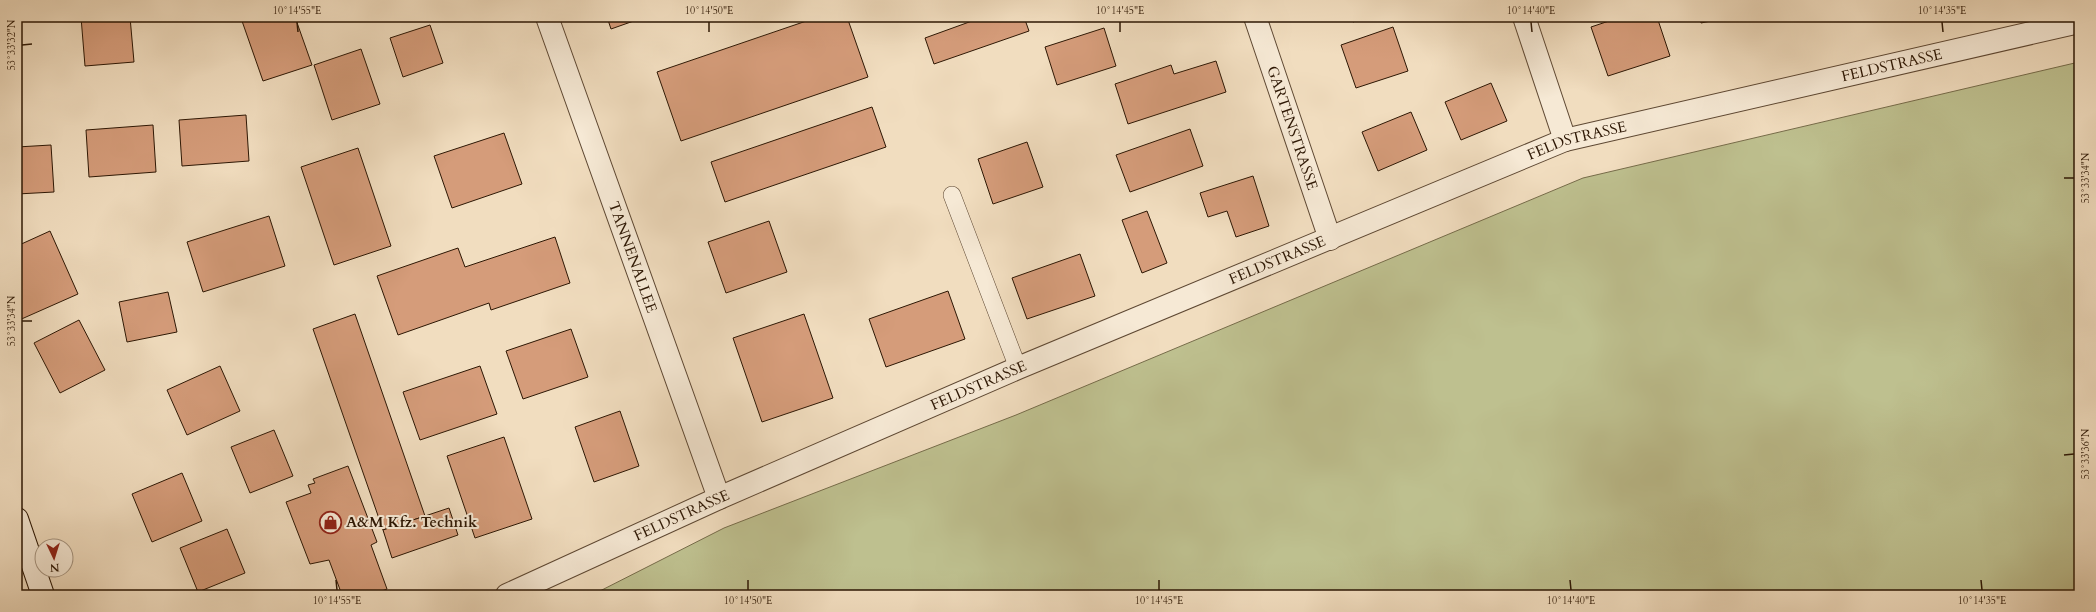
<svg xmlns="http://www.w3.org/2000/svg" width="2096" height="612" font-family="Cardo,serif">
<style>
.green{fill:#bec08f;stroke:#766c4a}
.building{fill:#d59c7a;stroke:#2d1704}
.lines{fill:none;stroke-linecap:round;stroke-linejoin:round}
.lane-casing{stroke:#5e4833;stroke-width:18}
.street-casing{stroke:#5e4833;stroke-width:24}
.secondary-casing{stroke:#2d1704;stroke-width:24}
.lane{stroke:#f6e9d5;stroke-width:17}
.street{stroke:#f6e9d5;stroke-width:22}
.secondary{stroke:#f6e9d5;stroke-width:22}
.ticks{fill:none;stroke:#2d1704;stroke-width:1.5}
.labels{text-anchor:middle;dominant-baseline:central;stroke-width:4;stroke-linejoin:round;paint-order:stroke}
.street-label{font-size:15px;fill:#2d1704;stroke:#f6e9d5}
.poi-label{font-size:15px;font-weight:bold;fill:#2d1704;stroke:#f6e9d5;text-anchor:start}
.neatline{fill:none;stroke:#2d1704;stroke-width:1.5}
.ticks-label{font-size:10px;text-anchor:middle;fill:#2d1704}
</style>
<rect width="100%" height="100%" fill="#f1ddbf"/>
<filter id="stains"><feTurbulence type="fractalNoise" baseFrequency=".005" numOctaves="4"/><feColorMatrix values="0 0 0 0 .2 0 0 0 0 .09 0 0 0 0 .02 0 0 0 .5 -.17"/></filter>
<radialGradient id="worn" r=".72"><stop offset=".6" stop-color="#630" stop-opacity="0"/><stop offset="1" stop-color="#630" stop-opacity=".3"/></radialGradient>
<!-- green -->
<polygon class="green" points="2079,62 2079,595 592,595 724,528 1016,415 1583,178"/>
<!-- building -->
<g class="building">
<polygon points="81,17 130,17 134,62 85,66"/>
<polygon points="253,17 295,17 312,65 263,81 242,21"/>
<polygon points="607,17 645,17 611,29"/>
<polygon points="818,17 847,17 868,77 681,141 657,72"/>
<polygon points="983,17 1024,17 1029,31 934,64 925,38"/>
<polygon points="1351,17 1368,17 1353,22"/>
<polygon points="1621,17 1657,17 1670,56 1608,76 1591,27"/>
<polygon points="1700,17 1730,17 1701,23"/>
<polygon points="430,25 443,63 403,77 390,38"/>
<polygon points="1393,27 1408,71 1356,88 1341,45"/>
<polygon points="1104,28 1116,66 1057,85 1045,47"/>
<polygon points="361,49 380,104 332,120 314,65"/>
<polygon points="1216,61 1226,92 1128,124 1115,84 1171,65 1174,74"/>
<polygon points="1491,83 1507,121 1461,140 1445,102"/>
<polygon points="872,107 886,147 725,202 711,162"/>
<polygon points="1411,112 1427,150 1378,171 1362,132"/>
<polygon points="246,115 249,161 182,166 179,120"/>
<polygon points="153,125 156,172 89,177 86,130"/>
<polygon points="1190,129 1203,166 1130,192 1116,155"/>
<polygon points="504,133 522,184 452,208 434,156"/>
<polygon points="1027,142 1043,187 993,204 978,159"/>
<polygon points="51,145 54,192 17,194 17,147"/>
<polygon points="358,148 391,246 334,265 301,167"/>
<polygon points="1253,176 1269,226 1236,237 1227,211 1208,217 1200,193"/>
<polygon points="1147,211 1167,263 1142,273 1122,220"/>
<polygon points="269,216 285,266 203,292 187,242"/>
<polygon points="769,221 787,272 726,293 708,242"/>
<polygon points="50,231 78,294 17,321 17,246"/>
<polygon points="555,237 570,283 491,310 489,303 398,335 377,276 458,248 465,267"/>
<polygon points="1080,254 1095,296 1027,319 1012,278"/>
<polygon points="948,291 965,339 886,367 869,319"/>
<polygon points="168,292 177,332 127,342 119,302"/>
<polygon points="355,314 425,516 383,530 313,329"/>
<polygon points="804,314 833,398 762,422 733,338"/>
<polygon points="79,320 105,370 60,393 34,343"/>
<polygon points="571,329 588,377 523,399 506,351"/>
<polygon points="220,366 240,411 187,435 167,390"/>
<polygon points="480,366 497,414 420,440 403,392"/>
<polygon points="620,411 639,466 594,482 575,427"/>
<polygon points="274,430 293,476 250,493 231,447"/>
<polygon points="504,437 532,519 475,538 447,456"/>
<polygon points="348,466 377,542 371,545 387,589 371,595 342,595 329,560 310,564 286,502 311,493 308,485 315,483 313,479"/>
<polygon points="182,473 202,521 152,542 132,494"/>
<polygon points="449,508 458,535 392,558 383,530"/>
<polygon points="227,529 245,573 198,592 180,548"/>
</g>
<g class="lines">
<defs>
<polyline id="lane" points="952,195 1018,368"/>
<g id="street">
<path id="s1" d="M547,17L719,498"/>
<path id="s2" d="M1255,17L1330,239"/>
<polyline points="1524,17 1565,140"/>
<path id="s3" d="M507,595L719,498L1018,368L1565,140L2079,22"/>
</g>
<polyline id="secondary" points="17,519 43,595"/>
</defs>
<!-- lane casing -->
<use href="#lane" class="lane-casing"/>
<!-- street casing -->
<use href="#street" class="street-casing"/>
<!-- secondary casing -->
<use href="#secondary" class="secondary-casing"/>
<!-- lane -->
<use href="#lane" class="lane"/>
<!-- street -->
<use href="#street" class="street"/>
<!-- secondary -->
<use href="#secondary" class="secondary"/>
</g>
<!-- ticks -->
<path class="ticks" d="M297,22L298,32M709,22V32M1120,22V32M1531,22L1532,32M1942,22L1943,32M22,45L32,44M2064,178H2074M22,321H32M2064,455L2074,454M336,580L337,590M748,580V590M1159,580V590M1570,580L1571,590M1981,580L1982,590"/>
<!-- icons -->
<defs>
<symbol id="shop-ring" viewBox="-11 -11 22 22"><circle r="9.5" fill="#f6e9d5" stroke="#8f2418" stroke-width="1.5"/><path d="M-5-2.5h2.3a2.7 3.5 0 0 1 5.4 0H5L5.5 6h-11ZM-1.5-2.5h3a1.5 2.3 0 0 0-3 0Z" fill="#8f2418"/></symbol>
</defs>
<g fill-rule="evenodd">
<use href="#shop-ring" x="318" y="510" width="25" height="25"/>
</g>
<g class="labels">
<!-- street labels -->
<g class="street-label">
<text stroke="none"><textPath href="#s3" startOffset="1487">FELDSTRASSE</textPath></text>
<text stroke="none"><textPath href="#s2" startOffset="117">GARTENSTRASSE</textPath></text>
<text stroke="none"><textPath href="#s3" startOffset="1163">FELDSTRASSE</textPath></text>
<text stroke="none"><textPath href="#s1" startOffset="255">TANNENALLEE</textPath></text>
<text stroke="none"><textPath href="#s3" startOffset="840">FELDSTRASSE</textPath></text>
<text stroke="none"><textPath href="#s3" startOffset="516">FELDSTRASSE</textPath></text>
<text stroke="none"><textPath href="#s3" startOffset="192">FELDSTRASSE</textPath></text>
</g>
<!-- poi labels -->
<g class="poi-label">
<text x="346" y="522">A&amp;M Kfz. Technik</text>
</g>
</g>
<!-- margin -->
<rect width="2096" height="612" fill="none" stroke="#f1ddbf" stroke-width="44"/>
<!-- north arrow -->
<g transform="translate(54 558) rotate(176)"><circle r="19" fill="#f6e9d5" stroke="#a69581"/>
<path d="M0-3L7 15L0 10L-7 15Z" fill="#8f2418"/>
<text y="-6" font-size="11" font-weight="bold" text-anchor="middle" fill="#2d1704">N</text>
</g>
<rect x="22" y="22" width="2052" height="568" class="neatline"/>
<g class="ticks-label">
<text x="297" y="14">10°14'55"E</text>
<text x="709" y="14">10°14'50"E</text>
<text x="1120" y="14">10°14'45"E</text>
<text x="1531" y="14">10°14'40"E</text>
<text x="1942" y="14">10°14'35"E</text>
<text transform="translate(11 45) rotate(-90)" y="4">53°33'32"N</text>
<text transform="translate(2085 178) rotate(-90)" y="4">53°33'34"N</text>
<text transform="translate(11 321) rotate(-90)" y="4">53°33'34"N</text>
<text transform="translate(2085 454) rotate(-90)" y="4">53°33'36"N</text>
<text x="337" y="604">10°14'55"E</text>
<text x="748" y="604">10°14'50"E</text>
<text x="1159" y="604">10°14'45"E</text>
<text x="1571" y="604">10°14'40"E</text>
<text x="1982" y="604">10°14'35"E</text>
</g>
<rect width="100%" height="100%" filter="url(#stains)"/>
<rect width="100%" height="100%" fill="url(#worn)"/>
</svg>
